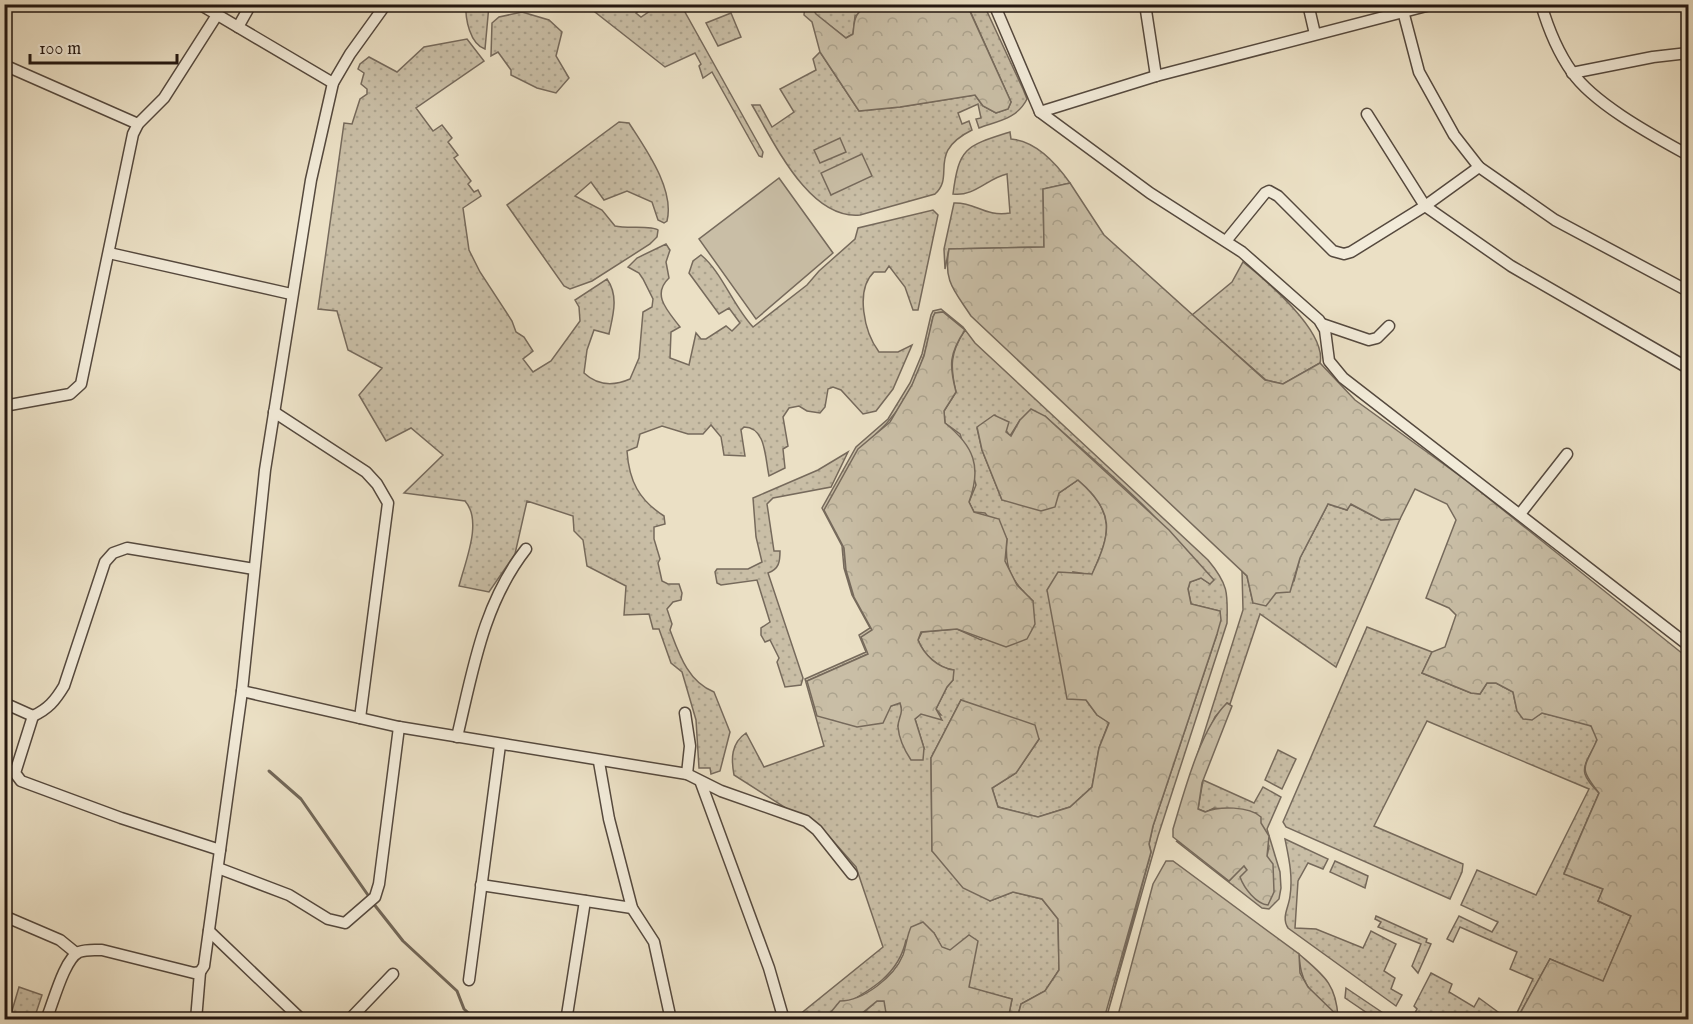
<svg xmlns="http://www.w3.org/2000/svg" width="1693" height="1024" font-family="'IM FELL English',serif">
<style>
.grass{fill:url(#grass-dots);stroke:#766a5c;stroke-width:1.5;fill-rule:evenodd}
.forest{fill:url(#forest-crowns);stroke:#766a5c;stroke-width:1.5}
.pitch{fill:#c9bea6;stroke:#766a5c;stroke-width:1.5}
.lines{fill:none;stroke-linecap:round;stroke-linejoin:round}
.stream{stroke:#726758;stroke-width:3}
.street-casing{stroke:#55493e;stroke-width:13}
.street{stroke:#f2ebd9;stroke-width:10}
</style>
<defs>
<pattern id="grass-dots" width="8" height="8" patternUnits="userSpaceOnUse" patternTransform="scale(1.5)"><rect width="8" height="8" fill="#c9bea6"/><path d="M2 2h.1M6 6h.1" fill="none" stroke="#aca38e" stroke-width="1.8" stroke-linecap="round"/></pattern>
<pattern id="forest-crowns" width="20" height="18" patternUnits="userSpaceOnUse" patternTransform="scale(1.5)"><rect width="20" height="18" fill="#c9bea6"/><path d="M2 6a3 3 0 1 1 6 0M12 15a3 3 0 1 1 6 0" fill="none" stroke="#aca38e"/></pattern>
</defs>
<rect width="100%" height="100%" fill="#ebe0c5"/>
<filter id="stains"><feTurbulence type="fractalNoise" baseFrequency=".00333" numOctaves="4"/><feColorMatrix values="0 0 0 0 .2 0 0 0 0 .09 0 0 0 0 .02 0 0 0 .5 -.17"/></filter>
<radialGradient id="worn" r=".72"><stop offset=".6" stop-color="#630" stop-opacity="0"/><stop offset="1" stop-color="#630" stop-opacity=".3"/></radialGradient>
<!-- grass -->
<g class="grass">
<path d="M466,4L489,5L485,49C470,44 465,19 466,4Z"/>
<path d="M967,4L984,5L1023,89L1027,99C1017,119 998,121 979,128L976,119L981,118L978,104L958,113L962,124L969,121L972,130C926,153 956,175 935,194L860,215C809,220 774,142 752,105H760L772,127L794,112L780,89L816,70L813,59L820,52L859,111L900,107L975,95L983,106L996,113L1008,109L1011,102Z"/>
<polygon points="586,5 648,5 636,13 641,17 659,5 681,5 763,152 762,157 759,156 712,72 703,78 699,66 701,64 695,53 665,67"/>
<polygon points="810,5 917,5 904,9 882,5 855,16 853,34 846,38 815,14"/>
<polygon points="522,12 549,20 562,32 556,56 569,78 556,93 537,88 511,75 511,70 498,52 491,56 492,23 499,17"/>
<polygon points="731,13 741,37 718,46 706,23"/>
<path d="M467,39L484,61L416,108L433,131L442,125L452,138L448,142L458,155L454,158L471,181L468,184L474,192L478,190L481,196L463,208L469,250L480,272L512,321L516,332L524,337L533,351L523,359L533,372L551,361L580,321L579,307L575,300L607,279C619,296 613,315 609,334L594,330L587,350L584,373C598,386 614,386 630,379L639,358L643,312L652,307L653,299L643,279L639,273L628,267L637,258L666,244L670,250L666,262L669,278C651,295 668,311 680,327L671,332L670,358L689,365L696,333L701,339H706L726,326L732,331L740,323L729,308L719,314L689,273L693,261L701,255C722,272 733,306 753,327L807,285L819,271L855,239L858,228L933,210L938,215L918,310H913L905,287L889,266L885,272H874C855,290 864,332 879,352H898L912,345L893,389L876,411L863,414L841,390L833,387L828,389L825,407L820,413L807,411L799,406L789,408L783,417L788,446L783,449L785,468L769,476C765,458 766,427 744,427L741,430L745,456L724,455L721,437L711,425L703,434H688L662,426L640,434L637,447L627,451C629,481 639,500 664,516L665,524L654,527V539L660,559L658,563L662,581L668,584H679L682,593L681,600L673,602L667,609L672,624L670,630C679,654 688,682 714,692L730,732L720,771L711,774L710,768H699L696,720L682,672L671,663L659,629H653L649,614L624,615L626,586L587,566L583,540L574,531L573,516L527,501L515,554L489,592L459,586C465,562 483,521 465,501L404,493L443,455L411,428L386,441L359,395L382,368L348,350L337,311L318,309L344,123L352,124L360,99L367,94V89L361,84L364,73L358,69L360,64L369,57L397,72L424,47Z"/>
<path d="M619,122L629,123C645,148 675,189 667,221L664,223L658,220L652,202L627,191L604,200L591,182L575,196L602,210L615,226C627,229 652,225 658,230L657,237L650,244L592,281L570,289L564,286L507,205Z"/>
<path d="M1010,132L1011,139C1036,141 1056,163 1070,183L1043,189L1044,247L949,249L945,269L944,249L954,203C976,202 984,217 1010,213L1007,174C988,178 974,197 953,194C959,147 966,146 1010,132Z"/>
<path d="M1243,262C1267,281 1327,332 1320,363L1283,384L1266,380L1192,315L1232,282Z"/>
<path d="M941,309L963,327L975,343L1208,560C1228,584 1228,592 1227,623L1158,836L1106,1019L1151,852L1149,844L1153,826L1217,634L1220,611L1191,604L1188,589L1190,582L1201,578L1210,584C1166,518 1103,469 1045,416L1020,420L1010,436L995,415L977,428L982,450L1002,500L1059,493L1078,480C1116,514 1111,532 1092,575L1073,572L1086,700L1097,715L1109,722L1099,748L1092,787L1070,807L1038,817L998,807L992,788L1016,773L1039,739L961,700L931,758L932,851L990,901L1013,892L1042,899L1058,919L1059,970L1045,991L1021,1004L1017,1019H1008L1012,999L969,988L958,945L950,951L942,948L934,933L906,940C898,979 863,994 831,1012L833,1019H794L883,947L856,867L827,834L734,775C731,759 731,743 746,733L764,767L824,746L805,679L866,652L859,635L870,628L852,595L844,568L842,546L822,508L856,447L888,419L910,383L922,354L931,315L933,311ZM943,312L965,330C950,352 950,367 956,392L944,411L945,423L960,434L976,485L969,502L974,512L985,513L1007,539C1004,568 1011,581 1033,601L981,640L957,629L922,632L918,640C924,655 938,668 953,670V680L947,687L936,709L941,715L921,714L915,719L924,748L898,726L903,712L900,703L891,706L807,681L868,654L872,630L854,597L846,570L844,548L876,434C909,404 926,360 933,317L935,313Z"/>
<path d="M848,452L831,487L773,498L767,504L774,551H780C780,562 779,569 768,573L803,678L801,685L785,687L777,662L779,658L770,640L765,642L761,635V628L770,622L757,580L721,585L717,583L715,572L717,569H748L762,562L756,537L753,498L818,470Z"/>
<polygon points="1328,504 1347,510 1350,504 1381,520 1400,519 1336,667 1260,614 1230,704 1227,703 1215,717 1195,762 1243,610 1242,571 1247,576 1253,603 1276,593 1294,581 1300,558"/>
<path d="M1367,627L1432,652L1422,673L1471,693L1480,694L1487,683H1496L1513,692L1517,711L1537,716L1542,713C1555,717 1577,718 1588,724C1612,738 1580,757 1585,774C1587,781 1594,788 1599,793L1564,873L1603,889L1598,901L1631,916L1603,982L1550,959L1517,1019H1514L1533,979L1510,969L1517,952L1460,927L1453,942L1447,939L1459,916L1492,932L1498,922L1461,905L1477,870L1536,895L1589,789L1427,721L1374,826L1463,864L1462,872L1450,899L1286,827L1283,822Z"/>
<polygon points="1278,750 1296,759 1282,789 1265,780"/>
<polygon points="1203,780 1254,803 1263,787 1281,797 1267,829 1280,872 1281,888 1279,899 1269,909 1262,908 1176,841 1190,848 1229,881 1244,865 1247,870 1267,856 1269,846 1256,813 1214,808 1206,812 1198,809"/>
<path d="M1285,839L1328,859L1323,869L1308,863L1298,881L1295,928L1316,929L1363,948L1371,931L1396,944L1384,971L1395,978L1391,989L1402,995L1396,1006L1288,928C1281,917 1289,907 1290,896C1293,876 1289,859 1285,839Z"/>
<polygon points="1335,861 1368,876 1365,888 1330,872"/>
<polygon points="1376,916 1427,939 1426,942 1431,944 1418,973 1412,966 1421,944 1378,927 1381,922 1375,919"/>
<path d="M1299,954C1323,975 1336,983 1338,1017C1315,995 1300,988 1299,954Z"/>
<polygon points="1431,973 1452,984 1449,992 1474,1007 1479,998 1502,1015 1500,1019 1418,1019 1413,1016 1417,1009 1414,1006"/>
<polygon points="19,987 42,995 34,1019 11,1014"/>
<polygon points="1346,988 1389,1017 1388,1019 1376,1019 1345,998"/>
<polygon points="877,1001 885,1001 887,1019 855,1020"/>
</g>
<!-- forest -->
<g class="forest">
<path d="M805,5H810L816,14L846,38L853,34C854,24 854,14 863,9C877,1 892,10 906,8C926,5 946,4 967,5L1011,102L1008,109L996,113L983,106L975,95L900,107L859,111L820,52L812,22L804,15Z"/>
<path d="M1070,183L1104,235L1265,380L1283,384L1320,363L1355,400L1467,481L1688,658V1019H1517L1550,959L1603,981L1631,916L1598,901L1603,889L1564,874L1599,793C1578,767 1584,769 1597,740L1591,726L1542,713L1532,720L1523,719L1517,711L1513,692L1496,683H1487L1480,694L1471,693L1422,673L1432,652L1445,647L1456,615L1449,608L1426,598L1456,520L1447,504L1415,489L1400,519L1381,520L1351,504L1347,510L1328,504L1300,558L1290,592L1276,593L1266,606L1253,603L1247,576L971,316C954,290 943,281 949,249L1044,247L1043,189Z"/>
<path d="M943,312L965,330C949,354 949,365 956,392L944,411L945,423C974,446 982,467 969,502L974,512L999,519L1007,539L1005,561L1017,585L1033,601L1035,624L1027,639L1006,647L957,629L921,632L918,640C924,655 938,668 954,670L953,680L947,687L936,709L942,720L921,714L915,719L924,748L923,760H911C905,751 899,739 898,727C898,717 904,714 900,703L891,706L883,723L857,727L817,716L807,681L868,654L861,637L872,630L854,597L846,570L844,548L824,510L858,449L890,422L912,385L924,356L933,317L935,313Z"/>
<path d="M1031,409L1045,416L1169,530L1214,580L1210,584L1201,578L1190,582L1188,589L1191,604L1220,611L1221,620L1217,634L1153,826L1149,844L1151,852L1104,1019H1017L1021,1004L1045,991L1059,970L1058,919L1042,899L1013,892L990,901L963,888L932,851L931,758L961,700L1035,725L1039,739L1016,773L992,788L998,807L1038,817L1070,807L1092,787L1099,748L1109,723L1097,715L1086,700L1067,699L1047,590L1058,572L1092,574C1111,533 1116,512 1078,480L1059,493L1055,507L1041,511L1002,500L982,450L977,427L994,415L1009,422L1006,432L1011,436L1020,420Z"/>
<path d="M1227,703L1232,706L1202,783L1198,809L1205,812C1219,806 1249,806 1261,817V823L1269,836L1267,856L1273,864L1274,892L1268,905C1256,904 1244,888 1240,877L1247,870L1244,866L1229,881L1173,837V829C1184,793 1200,729 1227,703Z"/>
<polygon points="1166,861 1173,861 1299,954 1300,973 1308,987 1341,1019 1117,1019 1153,884"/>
<path d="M923,922L934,933L942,947L950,950L969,935L978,941L969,987L1012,999L1008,1019H887L884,1001H877L855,1019H833L831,1012L840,1001C863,1001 894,977 903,955C906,946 907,936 911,927Z"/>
</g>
<!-- pitch -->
<g class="pitch">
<polygon points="840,138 846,152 820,163 814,150"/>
<polygon points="862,154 872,176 831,195 821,173"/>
<polygon points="779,178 833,253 756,319 699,239"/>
</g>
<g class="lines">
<!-- stream -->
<g class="stream">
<polyline points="269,771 301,799 370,898"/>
<polyline points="373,903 403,941 457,991 464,1009 476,1020"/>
</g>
<defs>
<g id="street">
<polyline points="199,4 333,83"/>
<polyline points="994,4 1040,112 1150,193 1242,252 1319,320 1325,330 1329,361 1343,378 1688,645"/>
<polyline points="1145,4 1156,76"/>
<polyline points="1308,4 1315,34"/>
<path d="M1541,4C1548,28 1557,51 1572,72C1594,104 1654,136 1688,155"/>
<polyline points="1403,11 1419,72 1454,135 1479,167 1555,220 1688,291"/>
<polyline points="238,27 251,4"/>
<polyline points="4,65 138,124"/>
<polyline points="1572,73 1653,57 1688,53"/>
<polyline points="1040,112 1156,76 1434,4"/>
<polyline points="1367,114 1425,206 1511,266 1688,368"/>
<polyline points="1226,241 1265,193 1269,191 1278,196 1333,251 1344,254 1351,252 1425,206 1479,167"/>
<polyline points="109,253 291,294"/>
<polyline points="1322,324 1369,340 1377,338 1389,326"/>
<polyline points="4,406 70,394 81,384 133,134 138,124 164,98 217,15"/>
<polyline points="274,412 366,472 377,484 388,503 360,718"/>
<polyline points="1520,514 1567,454"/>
<polyline points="242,691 399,727 687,774 721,791 806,821 817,830 852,874"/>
<path d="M4,703L33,716C48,709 55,701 64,686L105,562L113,553L127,548L254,569"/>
<polyline points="685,713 690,746 687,774"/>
<polyline points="33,716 15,773 21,781 121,818 220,850"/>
<path d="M457,737C473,670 483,604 526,549"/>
<polyline points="599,762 609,819 632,908 654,942 671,1020"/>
<polyline points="701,783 769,968 784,1020"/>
<polyline points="218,868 289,895 328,919 345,923 375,897 379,884 399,727"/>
<polyline points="481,885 632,908"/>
<polyline points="4,916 60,940 76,953"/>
<polyline points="209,931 302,1020"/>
<polyline points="469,980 500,745"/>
<polyline points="567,1015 585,901"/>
<path d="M46,1020C53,1004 64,959 79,952C87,949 94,950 102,950L194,973L200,972L204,966L242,691L265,470L311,180L333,83L350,54L386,4"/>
<polyline points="196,1020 200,972"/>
<polyline points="349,1020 393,974"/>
</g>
</defs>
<!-- street casing -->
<use href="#street" class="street-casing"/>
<!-- street -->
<use href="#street" class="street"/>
</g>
<!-- margin -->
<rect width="1693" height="1024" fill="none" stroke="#ebe0c5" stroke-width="24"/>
<rect x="6" y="6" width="1681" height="1012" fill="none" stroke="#231711" stroke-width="3"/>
<rect x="12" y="12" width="1669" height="1000" fill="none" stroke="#231711" stroke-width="1.5"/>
<!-- scale -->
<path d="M30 54v9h147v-9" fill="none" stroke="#231711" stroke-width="3"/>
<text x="39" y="54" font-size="18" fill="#231711" stroke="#f2ebd9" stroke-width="4.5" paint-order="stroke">100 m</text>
<rect width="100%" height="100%" filter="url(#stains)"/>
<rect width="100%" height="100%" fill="url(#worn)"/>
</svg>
